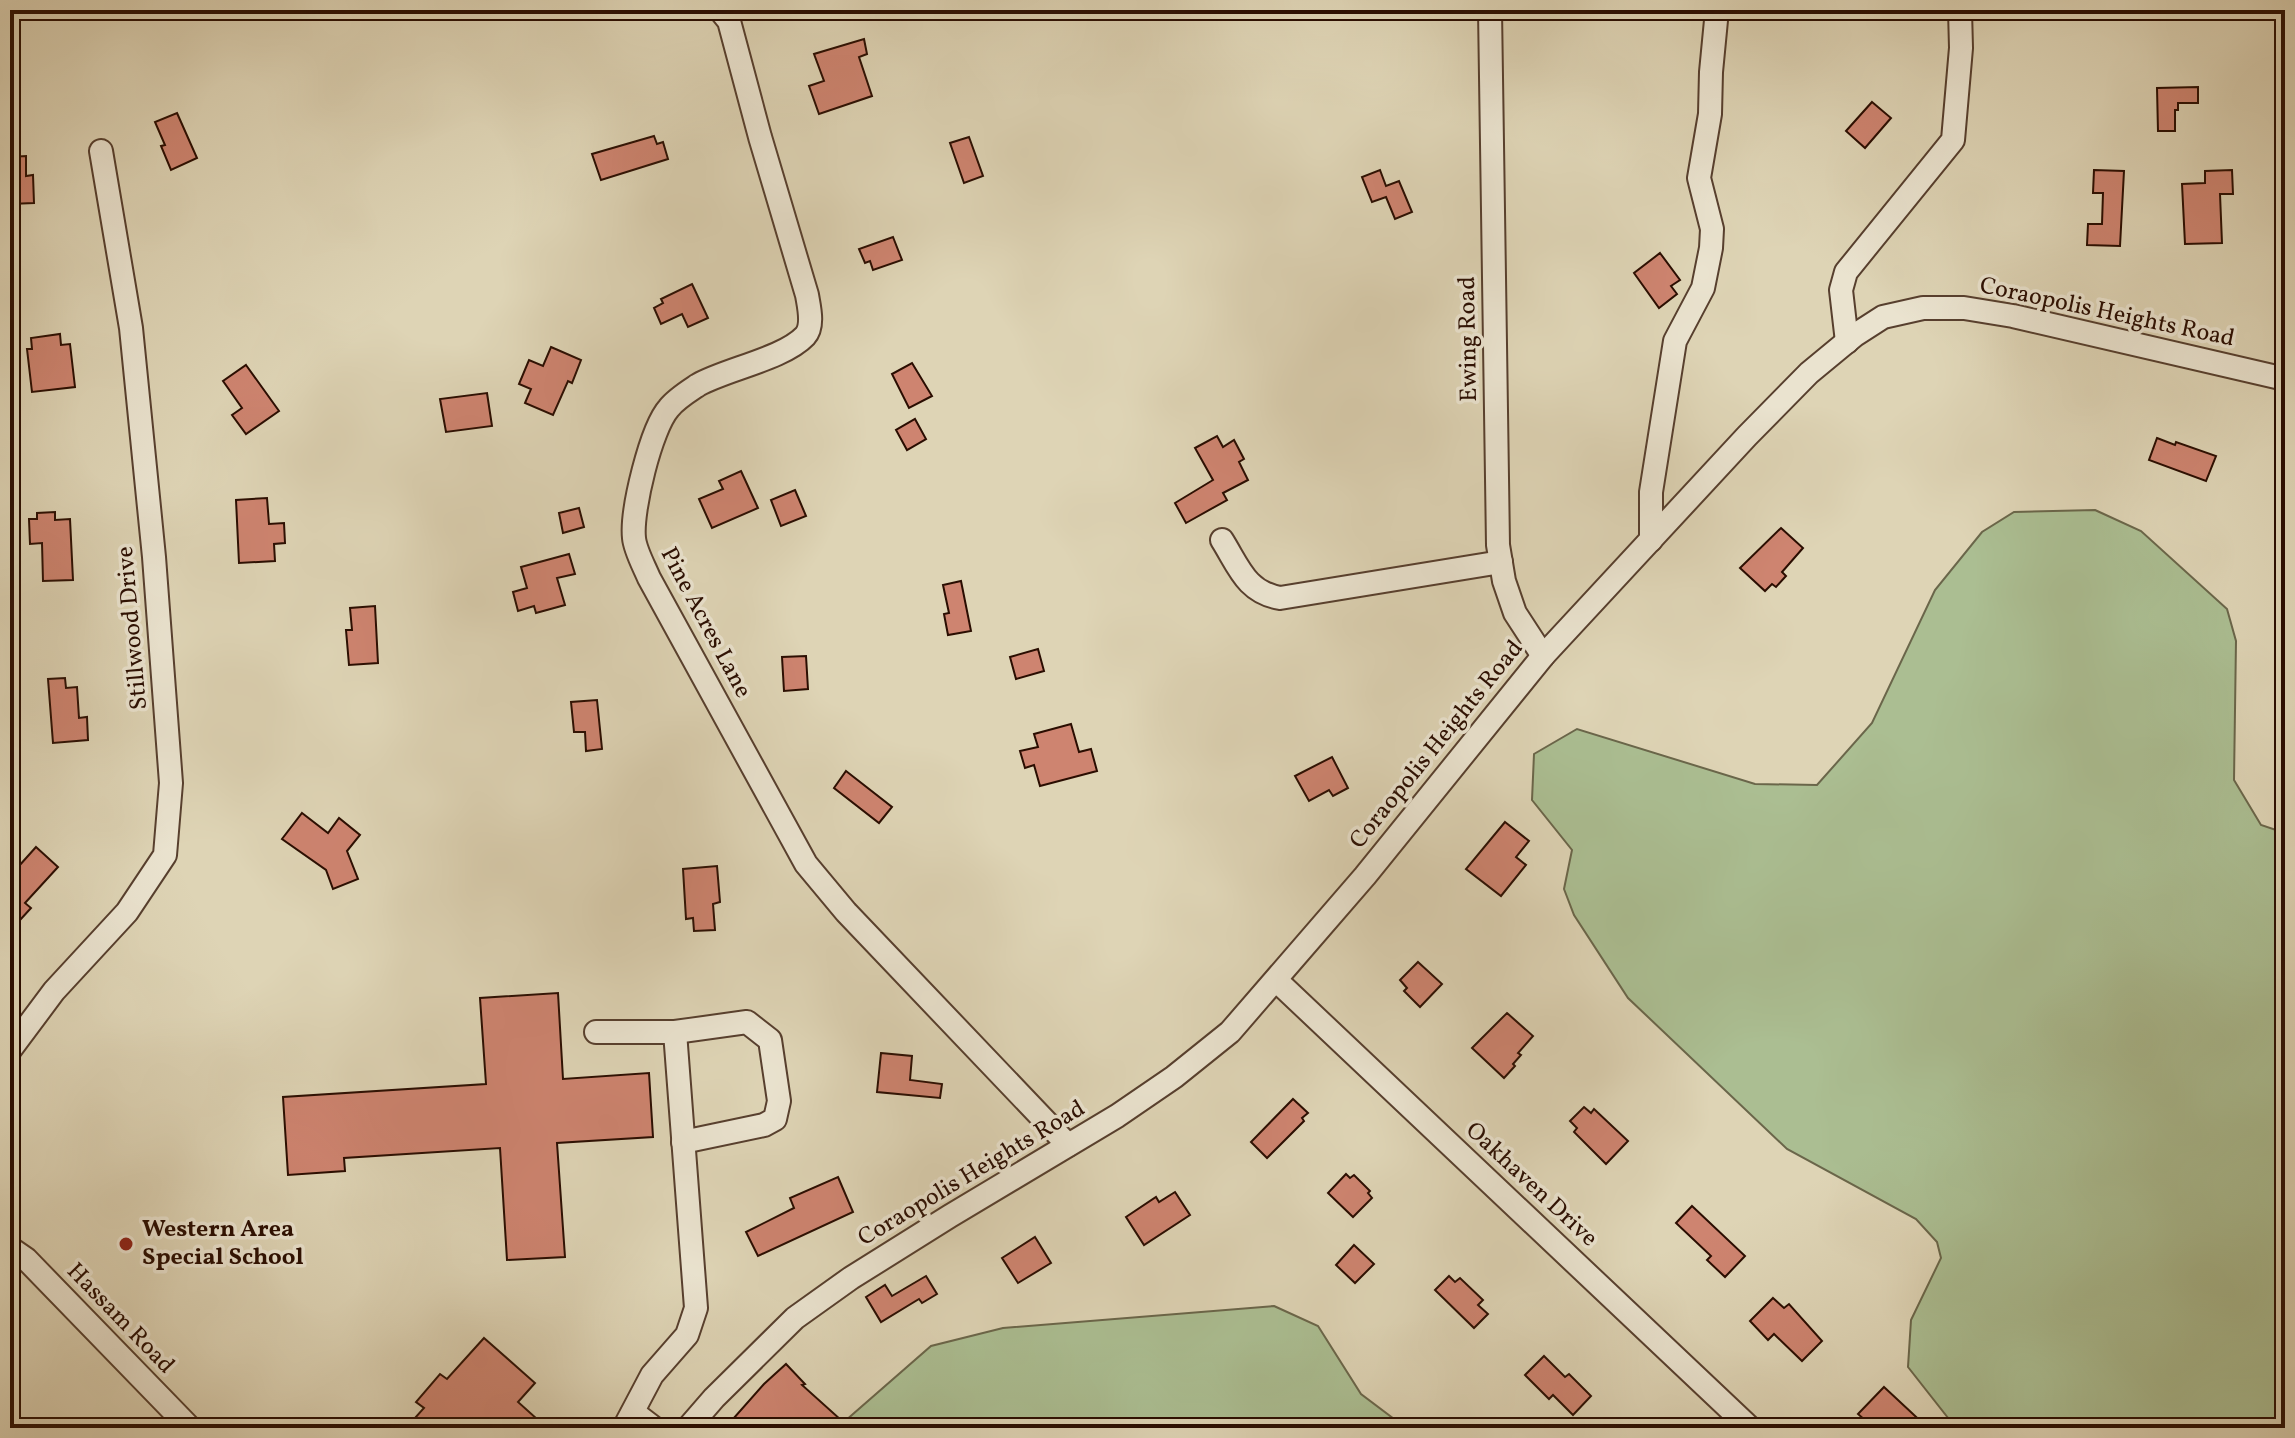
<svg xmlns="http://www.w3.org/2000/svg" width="2295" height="1438" font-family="Vollkorn,serif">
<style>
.green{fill:#abbe92;stroke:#6a664a;stroke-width:2}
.building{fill:#ce8470;stroke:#2a0d01;stroke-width:2}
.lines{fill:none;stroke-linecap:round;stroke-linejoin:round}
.minor-casing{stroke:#573f2e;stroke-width:26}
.minor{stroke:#eae3cf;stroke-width:22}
.poi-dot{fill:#8f2418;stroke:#eae3cf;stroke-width:3}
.labels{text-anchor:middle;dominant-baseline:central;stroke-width:7;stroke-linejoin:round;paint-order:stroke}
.street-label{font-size:24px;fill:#2a0d01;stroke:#eae3cf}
.poi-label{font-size:24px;font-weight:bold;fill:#2a0d01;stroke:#eae3cf;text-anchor:start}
</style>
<rect width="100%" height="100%" fill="#ded4b5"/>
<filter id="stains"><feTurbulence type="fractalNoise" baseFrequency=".0025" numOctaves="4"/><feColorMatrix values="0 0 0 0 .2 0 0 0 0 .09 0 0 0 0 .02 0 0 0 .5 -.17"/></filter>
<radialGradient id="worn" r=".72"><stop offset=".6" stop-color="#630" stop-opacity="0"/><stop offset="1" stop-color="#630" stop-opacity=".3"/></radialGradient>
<!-- green -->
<g class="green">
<polygon points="2095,510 2141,531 2227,609 2236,641 2234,780 2261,825 2285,833 2285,1428 1956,1428 1908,1367 1911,1320 1941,1258 1937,1242 1916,1219 1787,1149 1628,998 1574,915 1564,889 1572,850 1532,800 1534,754 1577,729 1755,784 1817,785 1872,723 1935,590 1982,532 2014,512"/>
<polygon points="1274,1306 1318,1326 1361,1394 1406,1428 837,1428 931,1346 1003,1328"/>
</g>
<!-- building -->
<g class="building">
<polygon points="864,39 867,54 859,57 872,96 819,114 809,86 824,81 814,54"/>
<polygon points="2198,87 2198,103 2178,103 2178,110 2175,110 2175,131 2158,131 2157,88"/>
<polygon points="1872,102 1891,118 1865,148 1846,131"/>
<polygon points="177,113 197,158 171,170 161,146 165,145 155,122"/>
<polygon points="654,136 657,144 663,142 668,159 601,180 592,154"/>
<polygon points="969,137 983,176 964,183 950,143"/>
<polygon points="26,156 26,176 33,175 34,203 10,204 10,157"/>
<polygon points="1380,170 1386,186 1399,181 1412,212 1395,219 1386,197 1372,202 1362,177"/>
<polygon points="2094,170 2124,171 2120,246 2087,245 2088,224 2102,224 2103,193 2093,193"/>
<polygon points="2232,170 2233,194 2220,194 2222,243 2185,244 2182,184 2205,183 2205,171"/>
<polygon points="893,237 902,260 873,270 870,261 865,263 859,249"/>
<polygon points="1660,253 1680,280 1671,286 1677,294 1659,308 1634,273"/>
<polygon points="692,284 708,318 688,327 682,314 661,324 654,308 663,303 661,299"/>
<polygon points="60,334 61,345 70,344 75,387 32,392 27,349 32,349 31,338"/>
<polygon points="551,347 581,360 572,383 568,381 553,415 525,403 531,389 519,384 529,360 543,366"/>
<polygon points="912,363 932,396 909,408 892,374"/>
<polygon points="246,365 279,411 246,434 232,415 242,408 223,381"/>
<polygon points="487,393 492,426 446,432 440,399"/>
<polygon points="915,419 926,439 907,450 896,430"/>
<polygon points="1217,436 1223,447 1234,440 1244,459 1239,462 1248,480 1223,493 1227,500 1186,523 1175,503 1213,480 1195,448"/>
<polygon points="2157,438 2175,445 2176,442 2216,456 2206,481 2149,460"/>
<polygon points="741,471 758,508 712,528 699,499 723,489 719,481"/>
<polygon points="795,490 806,516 781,526 771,500"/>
<polygon points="267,498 269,524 284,523 285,543 274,544 275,561 239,563 236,500"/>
<polygon points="579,508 584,527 563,533 559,513"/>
<polygon points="55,512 55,520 70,519 73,580 43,581 42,543 30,544 29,519 37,519 37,513"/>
<polygon points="1781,528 1803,548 1782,572 1786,576 1776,587 1772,584 1765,591 1740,568"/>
<polygon points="569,554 575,574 557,578 565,605 536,613 534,606 518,611 513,592 527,588 521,567"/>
<polygon points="961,581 971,631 948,635 944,614 949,613 943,585"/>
<polygon points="375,606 378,663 349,665 346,630 352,630 350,608"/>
<polygon points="1038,649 1044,671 1016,679 1010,657"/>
<polygon points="806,656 808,689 784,691 782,657"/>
<polygon points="65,678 66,688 77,687 79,718 87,717 88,740 53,743 48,679"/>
<polygon points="597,700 602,749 586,751 585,732 574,732 571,702"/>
<polygon points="1071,724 1079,752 1091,749 1097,771 1040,786 1034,765 1025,768 1020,751 1038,747 1034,734"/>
<polygon points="1332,757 1348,788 1333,796 1329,790 1309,801 1295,776"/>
<polygon points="846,771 892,807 879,823 834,788"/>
<polygon points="302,813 328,833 339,818 360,835 347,851 358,879 333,889 326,870 282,839"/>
<polygon points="1505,822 1529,841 1516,857 1526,865 1501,896 1466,869"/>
<polygon points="36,847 58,867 25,903 31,908 10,931 10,876"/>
<polygon points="717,866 720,902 713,904 715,930 694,931 693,918 686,919 683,869"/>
<polygon points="1418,962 1442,984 1420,1007 1404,991 1407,988 1400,980"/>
<polygon points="558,993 563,1079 649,1073 653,1137 557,1143 565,1257 507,1260 500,1148 344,1158 345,1171 288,1175 283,1097 486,1084 480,998"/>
<polygon points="1507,1013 1533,1036 1518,1053 1521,1055 1513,1064 1515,1066 1504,1078 1472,1048"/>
<polygon points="881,1053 912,1056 910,1080 942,1084 940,1098 877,1092"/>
<polygon points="1293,1099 1308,1113 1302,1118 1304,1121 1267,1158 1251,1142"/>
<polygon points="1584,1107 1591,1113 1594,1109 1628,1141 1606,1164 1574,1132 1577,1128 1570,1121"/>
<polygon points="1346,1174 1350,1178 1354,1175 1370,1191 1368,1193 1372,1198 1353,1217 1328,1193"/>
<polygon points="838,1177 853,1212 758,1256 746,1232 794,1208 790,1198"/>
<polygon points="1175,1192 1190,1215 1144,1245 1126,1217 1156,1197 1159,1202"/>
<polygon points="1692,1206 1745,1256 1725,1277 1707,1260 1711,1256 1676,1223"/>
<polygon points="1035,1237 1051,1263 1018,1283 1002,1258"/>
<polygon points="1354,1245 1374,1264 1355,1283 1336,1265"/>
<polygon points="926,1276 937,1294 922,1303 919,1299 881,1322 866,1297 885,1285 892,1296"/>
<polygon points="1449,1276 1455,1282 1460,1278 1483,1300 1478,1305 1488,1314 1474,1328 1435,1290"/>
<polygon points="1773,1298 1784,1308 1789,1304 1822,1341 1802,1361 1774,1334 1768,1340 1750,1321"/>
<polygon points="484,1338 535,1383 518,1402 547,1428 406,1428 424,1408 416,1402 440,1374 447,1379"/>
<polygon points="1544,1356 1565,1377 1569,1374 1591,1396 1573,1415 1553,1395 1549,1399 1525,1375"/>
<polygon points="786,1364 805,1384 802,1385 841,1420 833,1428 725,1428 764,1384"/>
<polygon points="1884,1387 1928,1428 1874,1428 1858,1414"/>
</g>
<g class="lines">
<defs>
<g id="minor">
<path d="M720,10L729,21L760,137L807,295C809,307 814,326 805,336C783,359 726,369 698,385C689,391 676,399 669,408C651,428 631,511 634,538C635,550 644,566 649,578L806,864L846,912L1068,1145"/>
<polyline points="1490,10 1498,545 1504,581 1515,613 1543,656"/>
<polyline points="1847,342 1841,290 1846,272 1953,140 1961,48 1960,10"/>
<path d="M1222,540C1239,567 1246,592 1280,598L1501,562"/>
<polyline points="1651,540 1651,492 1675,341 1703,288 1711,248 1712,229 1699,178 1710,114 1711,72 1717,10"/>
<polyline points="1277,981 1750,1428"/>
<polyline points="596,1032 675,1032 747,1022 770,1040 779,1101 775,1119 764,1125 683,1142"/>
<polyline points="10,1050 54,991 127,912 165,855 171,783 154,557 131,328 101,151"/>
<polyline points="10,1248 26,1259 190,1428"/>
<polyline points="633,1412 654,1428"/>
<polyline points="624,1428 652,1375 687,1335 696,1308 675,1032"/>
<polyline points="688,1428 714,1398 795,1318 851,1278 950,1216 1117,1116 1174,1077 1230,1032 1365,876 1543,656 1747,436 1809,373 1855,335 1883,317 1923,308 1964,308 2013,316 2285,379"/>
</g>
</defs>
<!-- minor casing -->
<use href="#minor" class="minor-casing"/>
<!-- minor -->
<use href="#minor" class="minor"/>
</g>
<!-- markers -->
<circle class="poi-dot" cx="126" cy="1244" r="8"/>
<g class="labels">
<!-- street labels -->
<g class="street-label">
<text transform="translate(2107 313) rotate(12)">Coraopolis Heights Road</text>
<text transform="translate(1469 339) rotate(-91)">Ewing Road</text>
<text transform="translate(705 623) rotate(62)">Pine Acres Lane</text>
<text transform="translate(133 628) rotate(-95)">Stillwood Drive</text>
<text transform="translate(1437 745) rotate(-51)">Coraopolis Heights Road</text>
<text transform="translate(972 1174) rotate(-31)">Coraopolis Heights Road</text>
<text transform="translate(1531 1185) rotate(43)">Oakhaven Drive</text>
<text transform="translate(120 1319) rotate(46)">Hassam Road</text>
</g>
<!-- poi labels -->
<g class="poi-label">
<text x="142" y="1230">Western Area<tspan x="142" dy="28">Special School</tspan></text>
</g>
</g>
<!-- margin -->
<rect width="2295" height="1438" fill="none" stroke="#ded4b5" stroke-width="40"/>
<rect x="12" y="12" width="2271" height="1414" fill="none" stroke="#2a0d01" stroke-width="4"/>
<rect x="20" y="20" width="2255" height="1398" fill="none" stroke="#2a0d01" stroke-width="2"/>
<rect width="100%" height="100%" filter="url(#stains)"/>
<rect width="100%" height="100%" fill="url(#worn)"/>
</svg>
